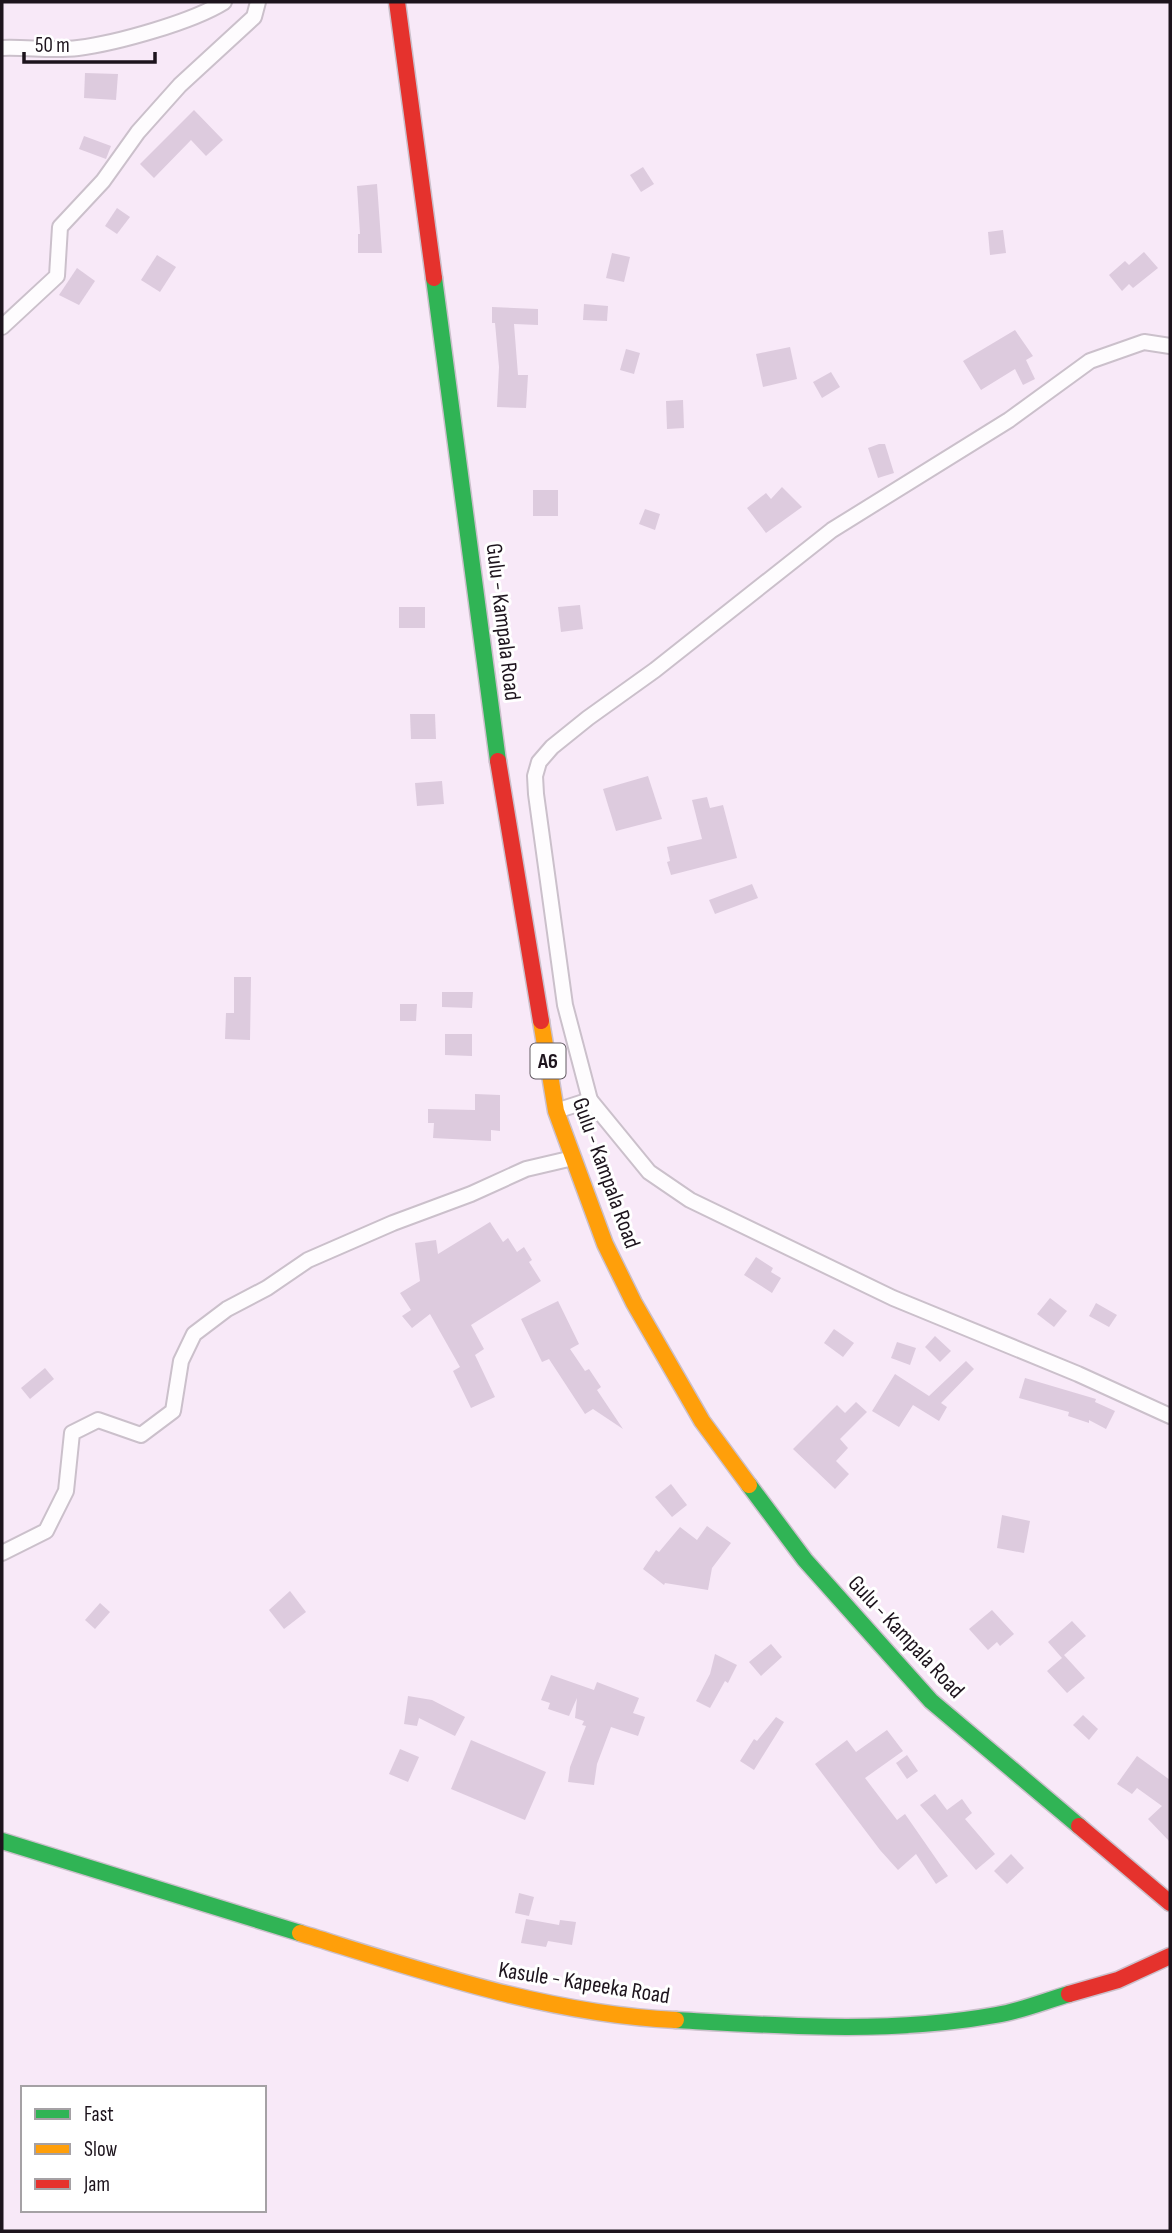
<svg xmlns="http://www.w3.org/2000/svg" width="1172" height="2233" font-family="'Sofia Sans Condensed',sans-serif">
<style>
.building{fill:#ddcbde}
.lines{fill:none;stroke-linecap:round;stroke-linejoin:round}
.street-casing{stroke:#cbc0cb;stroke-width:18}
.fast-casing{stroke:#cbc0cb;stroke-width:19}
.slow-casing{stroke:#cbc0cb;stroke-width:19}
.jam-casing{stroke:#cbc0cb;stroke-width:19}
.street{stroke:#fefcfe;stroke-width:14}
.fast{stroke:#30b455;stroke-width:16}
.slow{stroke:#ff9f0a;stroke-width:16}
.jam{stroke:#e5322d;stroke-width:16}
.labels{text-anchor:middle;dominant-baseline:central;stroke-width:6;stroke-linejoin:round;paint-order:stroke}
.shield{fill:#fff;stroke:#615a61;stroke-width:2}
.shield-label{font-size:21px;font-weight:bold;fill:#1d141d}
.street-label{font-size:23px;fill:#1d141d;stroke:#fff}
</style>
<rect width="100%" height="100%" fill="#f8e9f8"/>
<!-- building -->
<g class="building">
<polygon points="85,73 118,74 116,100 84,98"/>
<polygon points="194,110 223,140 206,156 191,140 154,178 140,164"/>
<polygon points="84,136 111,146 106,159 79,149"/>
<polygon points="643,167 654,184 641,192 630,175"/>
<polygon points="377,184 382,253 358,253 358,234 360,234 357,186"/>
<polygon points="117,208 130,217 117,234 105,226"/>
<polygon points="1003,230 1006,253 990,255 988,232"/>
<polygon points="1144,252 1158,268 1133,288 1129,284 1122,291 1109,275 1125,261 1129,265"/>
<polygon points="612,253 630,257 624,282 606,278"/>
<polygon points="157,255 176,267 160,292 141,280"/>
<polygon points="77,268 95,281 79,305 59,295"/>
<polygon points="584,304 608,306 607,321 583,320"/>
<polygon points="492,307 538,309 538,325 514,324 518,375 528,375 526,408 497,407 499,367 495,323 492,323"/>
<polygon points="1015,330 1033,356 1026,360 1035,379 1023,385 1015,369 981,390 963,361"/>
<polygon points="790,347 797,379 763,387 756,354"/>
<polygon points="626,349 640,353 634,374 620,370"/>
<polygon points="831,372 840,387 822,398 813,382"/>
<polygon points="683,400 684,428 667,429 666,401"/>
<polygon points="879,444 885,444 894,473 878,478 868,448"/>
<polygon points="782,487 802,507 766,533 747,508 766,493 771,499"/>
<rect x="533" y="490" width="25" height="26"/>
<polygon points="645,509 660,514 655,530 639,524"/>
<polygon points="580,605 583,629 561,632 558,607"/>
<rect x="399" y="607" width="26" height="21"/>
<polygon points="410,714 435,714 436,739 411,739"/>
<polygon points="648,776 662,819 616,831 603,789"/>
<polygon points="442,781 444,804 417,806 415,783"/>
<polygon points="707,797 710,808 723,805 737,858 671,875 667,862 670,861 667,847 702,839 692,800"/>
<polygon points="752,884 758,898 715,914 709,900"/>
<polygon points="234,977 251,977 250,1040 225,1039 226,1013 234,1013"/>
<polygon points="442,992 473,992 472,1008 442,1007"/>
<polygon points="400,1004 417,1004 416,1021 400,1021"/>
<polygon points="445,1034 472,1034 472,1056 445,1055"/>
<polygon points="475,1094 500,1095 500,1131 491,1130 491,1141 433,1138 434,1123 428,1123 428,1109 475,1110"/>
<polygon points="490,1222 503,1242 508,1238 517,1252 524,1247 532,1260 529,1262 541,1281 471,1325 484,1349 475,1355 495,1397 471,1408 453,1371 460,1367 430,1314 412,1328 402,1316 411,1310 400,1293 420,1281 415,1243 436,1240 438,1254"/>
<polygon points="756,1257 773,1268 771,1272 781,1278 772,1293 744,1275"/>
<polygon points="1050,1298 1067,1311 1054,1327 1037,1314"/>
<polygon points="558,1301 579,1344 570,1349 585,1371 589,1369 601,1387 597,1390 623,1429 593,1409 585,1414 549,1359 542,1362 521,1319"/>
<polygon points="1096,1303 1117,1315 1109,1327 1089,1316"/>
<polygon points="834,1329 854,1343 843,1357 824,1343"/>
<polygon points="935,1336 951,1351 940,1362 925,1347"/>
<polygon points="897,1342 916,1348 910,1365 891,1358"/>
<polygon points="966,1361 974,1369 941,1403 947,1407 939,1421 913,1405 899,1427 872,1411 895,1374 929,1396"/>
<polygon points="45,1368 54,1379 30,1399 21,1388"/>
<polygon points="1025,1378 1096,1399 1095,1402 1115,1411 1106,1429 1089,1420 1089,1423 1068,1416 1069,1412 1019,1398"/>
<polygon points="856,1402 867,1412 840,1439 848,1448 836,1461 849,1474 835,1489 793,1449 837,1405 845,1413"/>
<polygon points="671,1484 687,1505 672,1517 655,1497"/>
<polygon points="1002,1515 1030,1521 1024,1553 997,1548"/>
<polygon points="707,1526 731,1543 712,1568 708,1590 665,1583 664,1585 643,1569 656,1550 659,1552 680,1527 697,1540"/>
<polygon points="290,1591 306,1612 284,1629 269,1610"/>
<polygon points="100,1603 110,1612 95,1629 85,1620"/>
<polygon points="992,1610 1014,1634 1000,1646 997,1642 988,1650 969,1629"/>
<polygon points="1072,1621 1086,1636 1064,1655 1085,1678 1067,1693 1047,1671 1062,1658 1048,1642"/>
<polygon points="771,1644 782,1657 761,1676 749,1662"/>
<polygon points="715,1654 737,1665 728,1683 725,1681 710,1708 696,1701 710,1674"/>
<polygon points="551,1675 594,1690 597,1682 639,1698 633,1713 645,1717 638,1736 611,1727 597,1764 594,1785 568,1782 570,1767 586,1726 582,1725 584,1721 575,1718 577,1698 569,1716 548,1709 550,1703 541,1700"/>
<polygon points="408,1696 432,1700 465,1717 455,1736 419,1718 417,1726 404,1724"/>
<polygon points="1083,1715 1098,1729 1089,1740 1073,1725"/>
<polygon points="776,1717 784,1722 754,1770 740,1761 754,1739 757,1741"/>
<polygon points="887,1730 903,1751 865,1778 897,1820 905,1814 948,1876 936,1884 916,1854 898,1870 880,1850 815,1764 847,1740 856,1752"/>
<polygon points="471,1740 546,1772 525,1820 451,1789"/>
<polygon points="400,1749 419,1757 408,1782 389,1774"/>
<polygon points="907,1755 918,1771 907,1779 896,1763"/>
<polygon points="1137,1756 1170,1780 1170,1842 1148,1819 1162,1806 1137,1788 1132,1794 1117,1784"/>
<polygon points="935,1794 947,1810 962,1799 972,1813 965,1819 995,1854 976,1870 920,1805"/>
<polygon points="1011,1854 1024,1868 1007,1884 994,1871"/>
<polygon points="519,1893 534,1897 529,1916 515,1913"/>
<polygon points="526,1919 559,1925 560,1920 576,1922 572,1945 548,1941 546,1947 521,1943"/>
</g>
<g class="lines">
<defs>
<g id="street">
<path d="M2,48C27,47 53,51 78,48C117,43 192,22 224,2"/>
<polyline points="2,327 57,276 60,227 103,181 138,132 180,85 254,17 258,2"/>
<polyline points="590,1100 565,1005 536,794 535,776 539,762 552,747 588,718 655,670 832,530 1009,420 1090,361 1144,342 1170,346"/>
<polyline points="556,1111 590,1100 649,1172 690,1200 893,1298 1078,1374 1170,1416"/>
<polyline points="2,1553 46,1531 66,1491 72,1433 98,1420 141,1435 173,1411 181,1361 194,1334 227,1309 267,1288 308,1260 393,1223 471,1194 526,1169 573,1158"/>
</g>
<g id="fast">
<polyline points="434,278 498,761"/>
<polyline points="749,1485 805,1560 931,1701 1079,1826"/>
<polyline points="2,1841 300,1933"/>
<path d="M676,2020C782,2026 891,2034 996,2015C1021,2011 1045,2001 1069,1994"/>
</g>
<g id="slow">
<polyline points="541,1021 556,1111 605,1244 634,1303 702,1421 749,1485"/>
<path d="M300,1933C423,1971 546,2014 676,2020"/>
</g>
<g id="jam">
<polyline points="397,2 434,278"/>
<polyline points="498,761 541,1021"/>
<polyline points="1079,1826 1170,1903"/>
<polyline points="1069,1994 1118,1980 1170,1956"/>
</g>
</defs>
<!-- street casing -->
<use href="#street" class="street-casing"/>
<!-- fast casing -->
<use href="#fast" class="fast-casing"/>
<!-- slow casing -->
<use href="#slow" class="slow-casing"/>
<!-- jam casing -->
<use href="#jam" class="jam-casing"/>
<!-- street -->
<use href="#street" class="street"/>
<!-- fast -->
<use href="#fast" class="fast"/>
<!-- slow -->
<use href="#slow" class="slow"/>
<!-- jam -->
<use href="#jam" class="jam"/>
</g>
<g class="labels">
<!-- shield labels -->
<rect class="shield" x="530.5" y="1043.5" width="35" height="35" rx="5"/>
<g class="shield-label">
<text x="548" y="1061">A6</text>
</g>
<!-- street labels -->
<g class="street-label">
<text transform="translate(503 622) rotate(83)">Gulu - Kampala Road</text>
<text transform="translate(606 1173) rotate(70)">Gulu - Kampala Road</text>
<text transform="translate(906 1637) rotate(47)">Gulu - Kampala Road</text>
<text transform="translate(584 1983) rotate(9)">Kasule - Kapeeka Road</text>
</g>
</g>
<!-- border -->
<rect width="1172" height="2233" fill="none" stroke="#1d141d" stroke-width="7"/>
<!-- legend -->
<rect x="21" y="2086" width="245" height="126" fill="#ffffff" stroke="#a5a1a5" stroke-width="2"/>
<rect x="35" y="2109" width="35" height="10" fill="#30b455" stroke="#a5a1a5" stroke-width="2"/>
<text x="84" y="2121" font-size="21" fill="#1d141d">Fast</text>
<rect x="35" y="2144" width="35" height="10" fill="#ff9f0a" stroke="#a5a1a5" stroke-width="2"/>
<text x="84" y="2156" font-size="21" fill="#1d141d">Slow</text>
<rect x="35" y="2179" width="35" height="10" fill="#e5322d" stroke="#a5a1a5" stroke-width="2"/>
<text x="84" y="2191" font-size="21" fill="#1d141d">Jam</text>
<!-- scale -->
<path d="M24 52v10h131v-10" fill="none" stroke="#1d141d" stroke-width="3.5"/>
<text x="35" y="52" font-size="21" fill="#1d141d" stroke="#ffffff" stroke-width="5" paint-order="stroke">50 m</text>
</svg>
